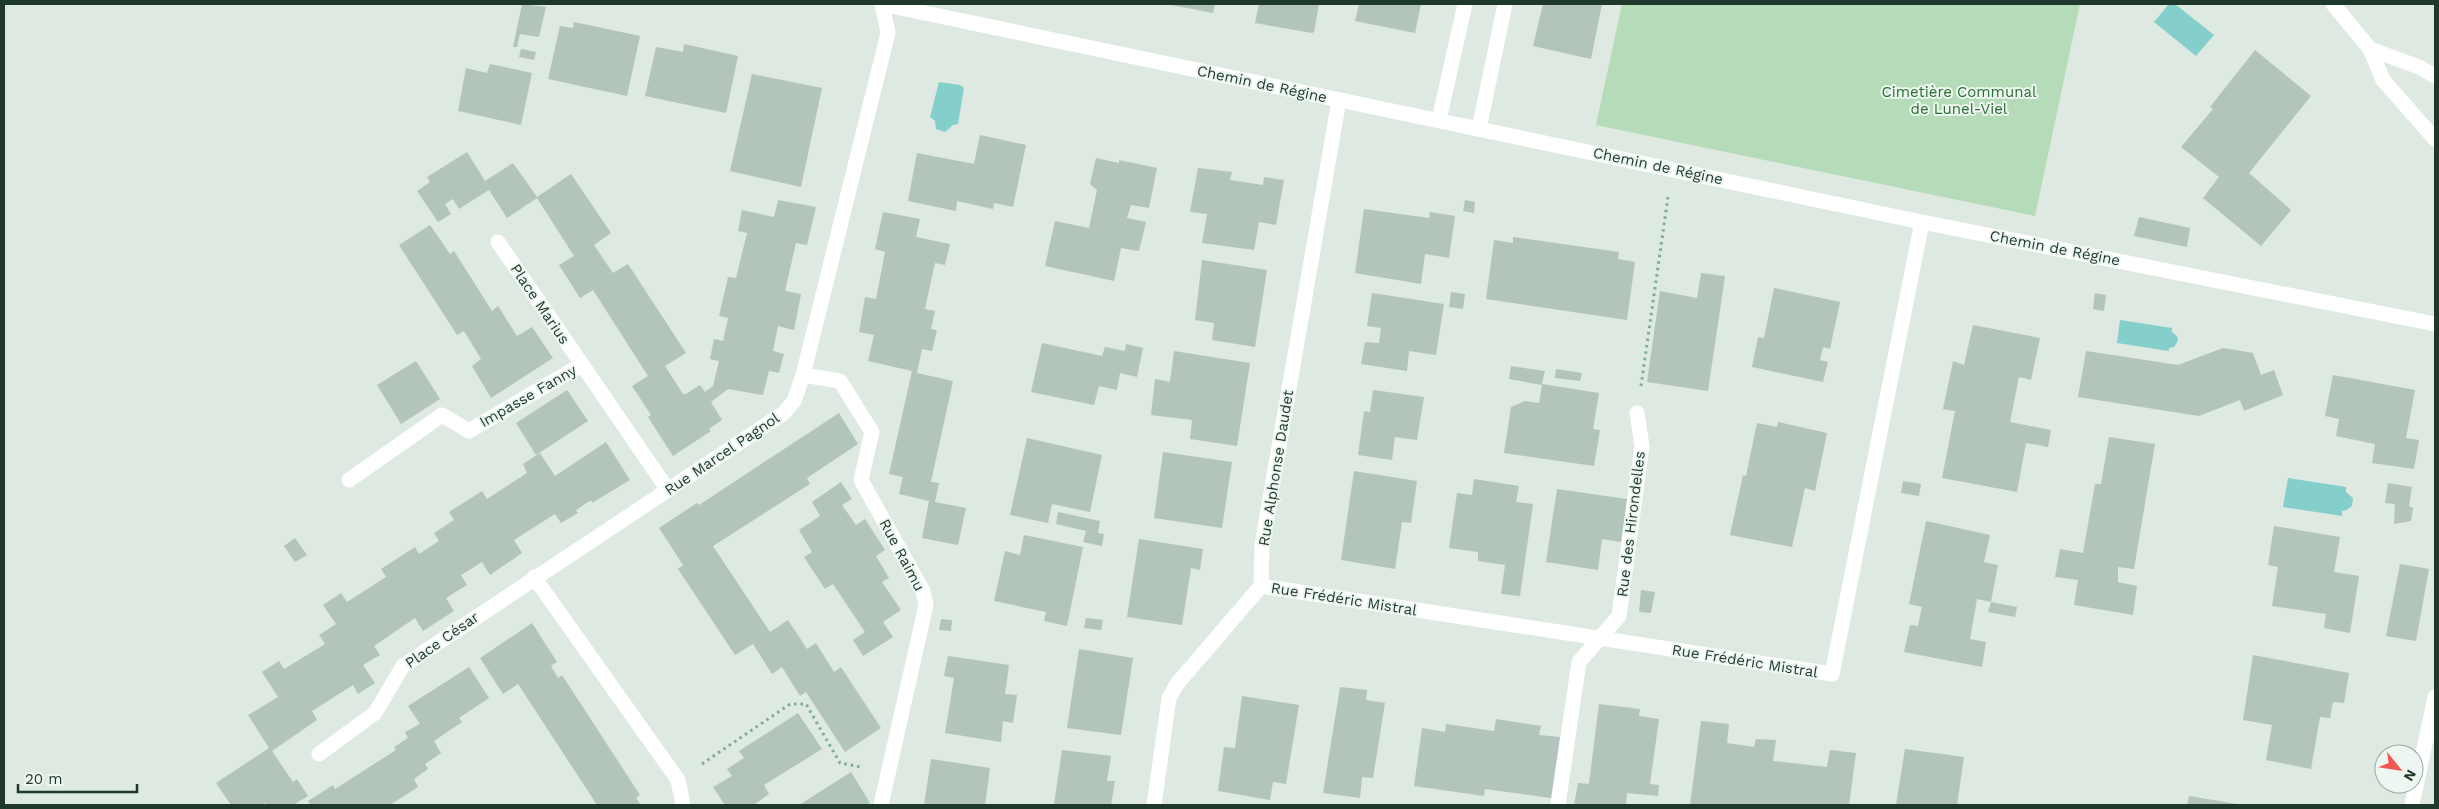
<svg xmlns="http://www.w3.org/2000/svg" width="2439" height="809" font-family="'Work Sans',sans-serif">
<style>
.green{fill:#b6dbb8}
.water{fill:#84cfcb}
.building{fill:#b3c4ba}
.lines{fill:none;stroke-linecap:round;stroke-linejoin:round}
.path{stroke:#7ead94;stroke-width:3;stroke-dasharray:2.5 4;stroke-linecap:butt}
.minor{stroke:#fff;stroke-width:15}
.tertiary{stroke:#fff;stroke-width:15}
.labels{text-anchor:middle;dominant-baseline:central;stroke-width:4;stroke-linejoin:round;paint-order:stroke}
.street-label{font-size:15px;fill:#1f382c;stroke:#edf6f0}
.park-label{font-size:15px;fill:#2a6f35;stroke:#edf6f0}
</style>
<rect width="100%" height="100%" fill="#dde9e1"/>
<!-- green -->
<polygon class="green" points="1622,4 2080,4 2035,216 1596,125"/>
<!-- water -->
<g class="water">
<polygon points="2169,4 2175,4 2214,35 2196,56 2154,22"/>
<polygon points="939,82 960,85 964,88 958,124 953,125 945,132 936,129 935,121 930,117"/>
<polygon points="2120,320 2172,328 2172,332 2177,336 2178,341 2174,347 2169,348 2169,351 2117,343"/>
<polygon points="2288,478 2346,487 2346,492 2353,498 2352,506 2347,510 2342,511 2342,516 2283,507"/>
</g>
<!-- building -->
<g class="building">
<polygon points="522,4 546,7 539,37 520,34 517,47 513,47"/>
<polygon points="1166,4 1215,4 1213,13"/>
<polygon points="1259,4 1319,4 1314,32 1312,33 1255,23"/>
<polygon points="1359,4 1421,4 1415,33 1355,21"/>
<polygon points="1543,4 1602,4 1591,59 1533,46"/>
<polygon points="574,22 640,36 627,96 548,79 560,26 573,28"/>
<polygon points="684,44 738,56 726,113 645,96 656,47 683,52"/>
<polygon points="521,49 536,52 534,60 519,57"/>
<polygon points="2255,50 2311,96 2249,173 2291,210 2261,246 2203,198 2219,177 2181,147 2213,109 2210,107"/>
<polygon points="490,64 532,73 521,125 458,111 466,68 487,73"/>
<polygon points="752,74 822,88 801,187 730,171"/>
<polygon points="980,135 1026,145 1013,207 994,203 993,209 957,201 956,211 908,201 917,153 974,164"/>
<polygon points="467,152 485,181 513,163 537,197 571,174 611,233 594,245 613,273 628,264 686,353 665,366 683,394 686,394 700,385 705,392 713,386 719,361 710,359 714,339 723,341 728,318 719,316 728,277 736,278 747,233 738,231 742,210 774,217 778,200 816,207 807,245 796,243 785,291 801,294 794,330 778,326 773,351 784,354 779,373 769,371 763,395 728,389 711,402 722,420 709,429 711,431 673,456 648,417 651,415 632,386 648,376 593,290 580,298 559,265 574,256 537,198 507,218 489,190 459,209 453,199 445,204 451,214 438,222 417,191 430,182 427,177"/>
<polygon points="1096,158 1119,163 1119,160 1157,168 1149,208 1131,205 1127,218 1146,222 1139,251 1121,248 1114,281 1045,266 1055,221 1089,228 1097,190 1090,184"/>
<polygon points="1198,168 1232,172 1230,180 1263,185 1264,177 1284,180 1276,225 1259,222 1254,250 1202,243 1207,214 1190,212"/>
<polygon points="1465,200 1475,202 1474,213 1463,211"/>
<polygon points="1364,209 1429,218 1430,212 1455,216 1449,258 1425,254 1421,284 1355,273"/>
<polygon points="883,212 920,219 916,237 950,244 945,265 935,263 925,309 935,311 931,329 937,330 932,351 922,349 917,373 953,381 931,482 939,483 935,502 966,508 958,545 922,538 929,501 899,494 903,477 889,474 912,371 868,361 874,335 859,332 865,297 876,299 885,252 875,249"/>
<polygon points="2139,217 2190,228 2187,247 2134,236"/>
<polygon points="430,225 450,254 454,251 492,311 498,306 517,336 532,327 553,358 491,398 472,366 481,359 464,331 457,335 399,245"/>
<polygon points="1513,237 1619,252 1618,259 1635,262 1627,320 1486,299 1494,240 1513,243"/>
<polygon points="1202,260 1267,270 1255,347 1212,340 1214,323 1195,320"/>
<polygon points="1701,273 1725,276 1708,391 1647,382 1660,291 1697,298"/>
<polygon points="1774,288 1840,302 1830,349 1823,347 1820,360 1828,362 1823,382 1752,367 1758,337 1764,338"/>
<polygon points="1451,292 1465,294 1463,309 1449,307"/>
<polygon points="1372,293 1444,304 1436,355 1409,351 1407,371 1361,364 1365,342 1379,343 1381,328 1367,326"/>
<polygon points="2095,293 2106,295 2104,311 2093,309"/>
<polygon points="1973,325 2040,338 2031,380 2019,377 2010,422 2051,430 2048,447 2026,443 2017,492 1942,478 1955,411 1943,409 1953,361 1964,365"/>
<polygon points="1042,343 1102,356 1105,347 1125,351 1126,344 1143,348 1137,377 1120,373 1117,390 1099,386 1094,405 1031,392"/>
<polygon points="2223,348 2253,353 2261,375 2274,370 2283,395 2244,411 2240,400 2199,416 2078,397 2086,351 2178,365"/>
<polygon points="1174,351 1250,363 1237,446 1190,439 1192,420 1151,415 1155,379 1170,382"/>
<polygon points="416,361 440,399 401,424 377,385"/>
<polygon points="1511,366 1545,371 1542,384 1599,393 1593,429 1600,430 1594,466 1504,453 1511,407 1525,401 1539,403 1542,385 1509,379"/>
<polygon points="1556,369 1582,373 1580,381 1555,378"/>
<polygon points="2333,375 2415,390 2406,438 2419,440 2414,469 2372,463 2375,444 2336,436 2339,419 2325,416"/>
<polygon points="567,390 588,421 536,455 516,423"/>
<polygon points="1373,390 1424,397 1417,440 1395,437 1392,460 1358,455 1364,411 1370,412"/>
<polygon points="839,413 858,444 807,478 810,484 713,546 770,632 788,620 807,649 816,643 834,672 841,667 881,728 845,752 806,692 800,696 782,667 772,674 753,644 735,655 678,569 683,565 659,528 697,503 699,505"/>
<polygon points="1778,422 1827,433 1815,491 1805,488 1792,547 1730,535 1743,475 1746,476 1757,423 1777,427"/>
<polygon points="2109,437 2155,444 2134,569 2118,567 2118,582 2137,586 2133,615 2074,605 2078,580 2055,577 2060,549 2083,553 2095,484 2101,484"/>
<polygon points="1027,438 1102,455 1090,512 1052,504 1048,523 1010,515"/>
<polygon points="606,442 630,480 592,503 591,500 576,510 578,513 561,523 555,514 514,540 522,553 490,575 482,562 461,575 467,585 446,598 454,611 423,631 415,618 374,646 380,655 363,665 375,683 358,694 353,685 312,711 317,720 272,751 293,782 297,779 308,796 293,805 267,805 265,803 261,805 231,805 216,783 269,748 248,715 278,697 262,672 279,661 284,669 325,644 319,635 336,624 323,605 341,593 347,602 386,577 381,569 415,547 419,554 439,541 434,533 454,520 449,512 482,491 487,499 527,473 523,464 540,453 555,476"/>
<polygon points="1163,452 1232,462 1222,528 1154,518"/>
<polygon points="1354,471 1417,481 1411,523 1402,522 1395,569 1341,560"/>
<polygon points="1474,479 1519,486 1516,502 1533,504 1520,596 1501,594 1505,565 1478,561 1478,552 1449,548 1457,493 1472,495"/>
<polygon points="1903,481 1921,484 1919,496 1901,493"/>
<polygon points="841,482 852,499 842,505 856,525 865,519 885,550 876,556 889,578 882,582 901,610 883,622 893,637 863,656 853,640 865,632 833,584 825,589 804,557 812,552 799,530 820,516 812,502"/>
<polygon points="2388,483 2412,487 2409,506 2413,508 2411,521 2394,524 2395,504 2385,503"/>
<polygon points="1557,489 1627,499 1621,542 1602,539 1598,570 1546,562"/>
<polygon points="1058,512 1100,521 1098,533 1104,534 1102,546 1083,542 1086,531 1056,524"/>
<polygon points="1926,521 1990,535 1984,562 1998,565 1991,602 2017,607 2015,617 1988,612 1991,602 1977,599 1970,639 1986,642 1982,667 1904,652 1910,625 1918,626 1922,607 1909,604"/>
<polygon points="2274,526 2340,537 2334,572 2359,576 2350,633 2324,628 2326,614 2272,606 2278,567 2268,565"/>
<polygon points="1024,535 1083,547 1067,626 1044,621 1046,612 994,601 1005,551 1020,555"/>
<polygon points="295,538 307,555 295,562 284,546"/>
<polygon points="1139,539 1203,549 1200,570 1191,568 1182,625 1127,617"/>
<polygon points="2400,564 2429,569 2416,641 2386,636"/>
<polygon points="1641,590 1655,592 1651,613 1639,612"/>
<polygon points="1086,618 1103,620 1101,630 1084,628"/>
<polygon points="941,619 952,620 951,631 939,630"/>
<polygon points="532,623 557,662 551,666 558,678 562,675 640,795 636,798 641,805 597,805 518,684 503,694 480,658"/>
<polygon points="1079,649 1133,658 1121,735 1067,728"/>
<polygon points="2253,655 2349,673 2344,703 2333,702 2330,718 2320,717 2311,769 2266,760 2272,725 2243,720"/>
<polygon points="948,656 1009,665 1005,694 1017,695 1013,723 1003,721 1001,742 945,733 954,678 944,676"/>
<polygon points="469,667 489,698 459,718 462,722 434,741 441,753 425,764 428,769 414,779 418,787 390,805 311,805 308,801 333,785 335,789 396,750 394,747 408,738 405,732 420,724 408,706"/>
<polygon points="1340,687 1367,690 1366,700 1385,703 1373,778 1362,777 1360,798 1323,793"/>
<polygon points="1242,696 1299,705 1286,784 1273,782 1270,800 1218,791 1224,747 1235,748"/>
<polygon points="1599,704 1640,709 1639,716 1659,719 1650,784 1659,785 1658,796 1627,793 1626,805 1574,805 1578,783 1589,784"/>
<polygon points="798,713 822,749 764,785 769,794 755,804 756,805 725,805 713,787 732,776 727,769 744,758 739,751"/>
<polygon points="1496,719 1541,726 1539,735 1560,737 1551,798 1485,789 1484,796 1414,786 1422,728 1445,732 1446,724 1494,731"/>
<polygon points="1701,721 1729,724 1727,743 1754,747 1756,739 1776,740 1773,761 1827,767 1830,750 1856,753 1849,805 1690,805"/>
<polygon points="1905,749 1964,757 1957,805 1896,805"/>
<polygon points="1062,750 1111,756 1107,781 1115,781 1111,805 1054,805"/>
<polygon points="931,759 990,768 985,805 924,805"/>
<polygon points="851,772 870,803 866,805 799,805"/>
<polygon points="2189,796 2237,804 2237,805 2187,805"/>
</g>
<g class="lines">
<!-- path -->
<g class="path">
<polyline points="1641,386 1668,197"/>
<polyline points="702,764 790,704 806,704 840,763 861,767"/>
</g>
<!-- minor -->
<g class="minor">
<polyline points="882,4 1922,222 2435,324"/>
<polyline points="1439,120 1465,4"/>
<polyline points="1479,129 1505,4"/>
<polyline points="498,242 668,490"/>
<polyline points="803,375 840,381 872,432 861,480 923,591 926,605 881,805"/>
<polyline points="349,480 442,415 469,431 581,365"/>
<polyline points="534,577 678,780 683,805"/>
<polyline points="1261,586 1832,674 1922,222"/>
<polyline points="319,754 375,713 403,666 784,413 794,401 803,375 888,33 882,4"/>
<polyline points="1154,805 1169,698 1177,684 1261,586 1262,545 1339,100"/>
<polyline points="1558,805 1579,662 1619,616 1642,446 1637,413"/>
<polyline points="2412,805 2435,697"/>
</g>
<!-- tertiary -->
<g class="tertiary">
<polyline points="2333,4 2370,49 2383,80 2435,139"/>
<polyline points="2370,49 2419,67 2435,76"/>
</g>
</g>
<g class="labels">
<!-- street labels -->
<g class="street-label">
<text transform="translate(1262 84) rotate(12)">Chemin de Régine</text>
<text transform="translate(1658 166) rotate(12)">Chemin de Régine</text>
<text transform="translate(2055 248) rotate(11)">Chemin de Régine</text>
<text transform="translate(540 304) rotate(56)">Place Marius</text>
<text transform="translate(528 396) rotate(-30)">Impasse Fanny</text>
<text transform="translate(722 454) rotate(-34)">Rue Marcel Pagnol</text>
<text transform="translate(1276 468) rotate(-81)">Rue Alphonse Daudet</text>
<text transform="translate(1631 524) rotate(-83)">Rue des Hirondelles</text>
<text transform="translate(902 555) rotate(62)">Rue Raimu</text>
<text transform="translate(1344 599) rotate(9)">Rue Frédéric Mistral</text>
<text transform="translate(442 640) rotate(-35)">Place César</text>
<text transform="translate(1745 661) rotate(9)">Rue Frédéric Mistral</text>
</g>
<!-- park labels -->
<g class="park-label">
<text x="1959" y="92">Cimetière Communal<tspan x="1959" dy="17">de Lunel-Viel</tspan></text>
</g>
</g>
<!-- border -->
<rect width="2439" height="809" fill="none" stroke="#1f382c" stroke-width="10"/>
<!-- north arrow -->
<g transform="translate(2399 769) rotate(120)"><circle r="24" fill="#edf6f0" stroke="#9baaa2"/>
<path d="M0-4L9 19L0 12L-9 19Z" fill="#f25753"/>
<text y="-8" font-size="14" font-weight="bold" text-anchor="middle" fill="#1f382c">N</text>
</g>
<!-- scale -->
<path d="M18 784v8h119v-8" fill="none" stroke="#1f382c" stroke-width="2.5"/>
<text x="25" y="784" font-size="15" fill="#1f382c" stroke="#edf6f0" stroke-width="4" paint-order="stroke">20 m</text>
</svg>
